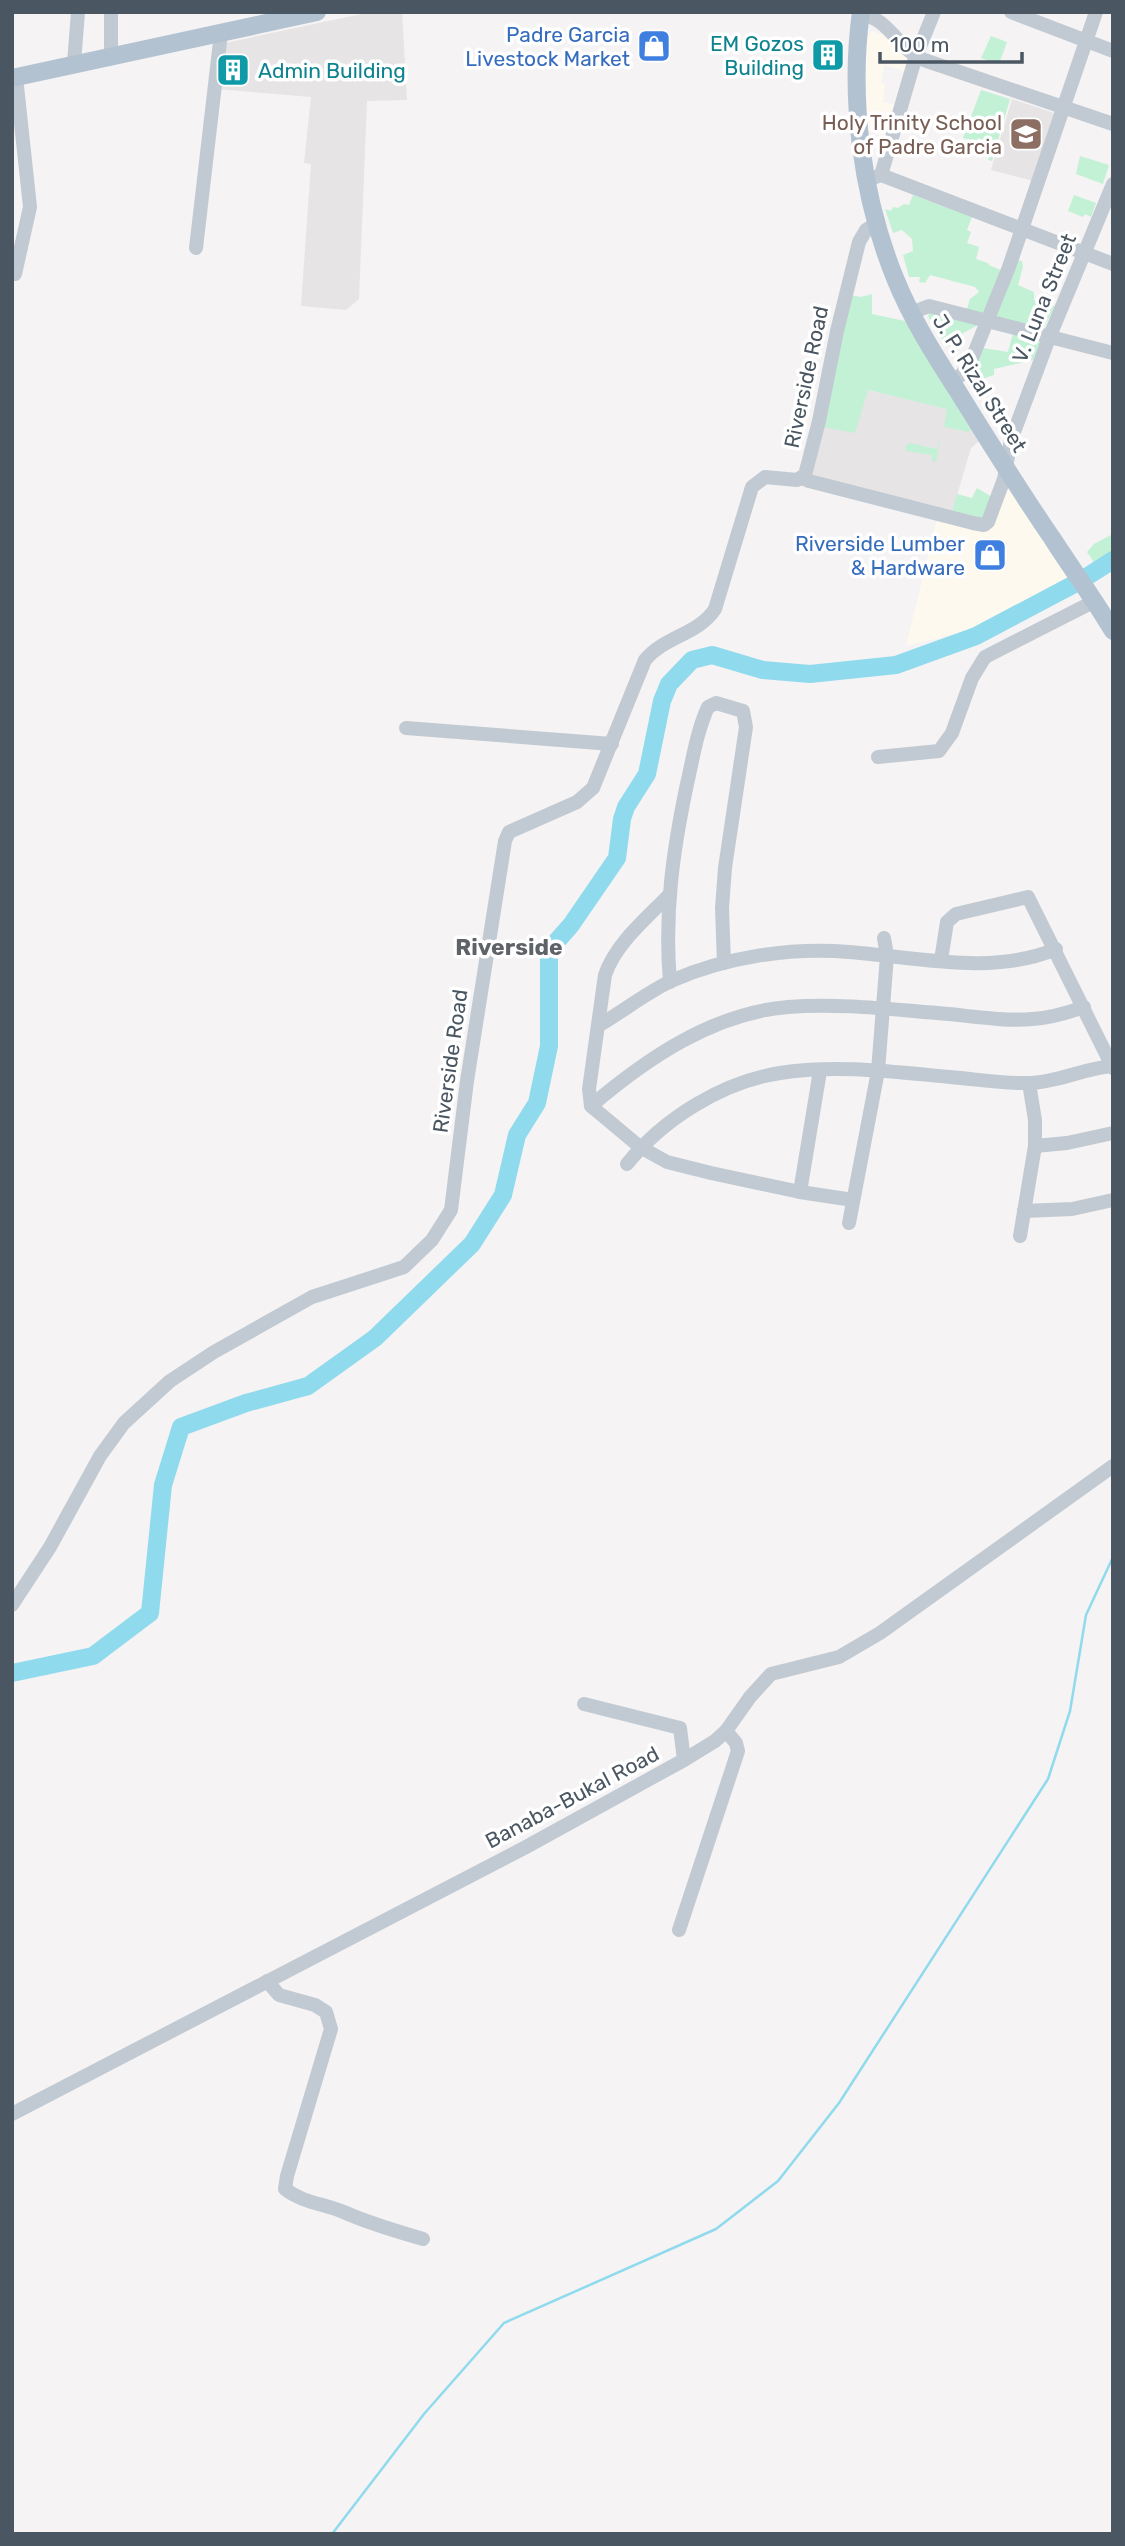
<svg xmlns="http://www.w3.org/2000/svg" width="1125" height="2546" font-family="Rubik,sans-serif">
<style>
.commercial{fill:#fdf9ef}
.education{fill:#e6e4e5}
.green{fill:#c3f1d5}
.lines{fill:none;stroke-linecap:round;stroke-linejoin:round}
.stream{stroke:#90daee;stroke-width:2.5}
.river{stroke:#90daee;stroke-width:18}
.minor{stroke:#c1cad2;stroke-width:14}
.major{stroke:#b3c2d1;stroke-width:18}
.labels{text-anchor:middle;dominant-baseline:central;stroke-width:7;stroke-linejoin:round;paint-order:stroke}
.shop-label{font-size:21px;fill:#366cbe;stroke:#fff;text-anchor:end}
.culture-label{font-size:21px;fill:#0d838f;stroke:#fff;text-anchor:end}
.education-label{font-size:21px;fill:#785e54;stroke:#fff;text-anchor:end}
.street-label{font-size:21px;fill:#4a5661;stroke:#fff}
.neighbourhood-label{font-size:23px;font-weight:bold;fill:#5f6368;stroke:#fff}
</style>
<rect width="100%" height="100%" fill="#f5f3f3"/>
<!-- commercial -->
<g class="commercial">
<polygon points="872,31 884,35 911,59 908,72 884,65 881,83 885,84 883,102 898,105 889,138 867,131 865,60 867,36"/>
<polygon points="1010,488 1067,578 972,630 906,646 937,519 989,532 1003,494"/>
</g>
<!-- education -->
<g class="education">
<polygon points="371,12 402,12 407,100 367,101 359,299 346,310 301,306 311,164 304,163 311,97 217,89 225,43"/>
<polygon points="1012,99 1057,114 1034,181 991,170"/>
<polygon points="867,390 959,411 979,441 971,448 952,512 810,477 823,427"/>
</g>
<!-- green -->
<g class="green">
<polygon points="991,36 1007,42 999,64 981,58"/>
<polygon points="981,90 1010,99 992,161 988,160 993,146 987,144 987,141 978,138 976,142 963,138"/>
<polygon points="1080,156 1109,165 1103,184 1076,174"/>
<polygon points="913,195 972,217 967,230 971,232 967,243 979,247 976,259 988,263 989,265 1003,271 984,314 967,309 970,299 979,292 975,287 930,275 925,283 919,282 920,277 909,277 903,255 913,251 912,239 902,230 893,233 885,209 891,211 893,207 898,208 904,204 909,205"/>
<polygon points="1074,195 1096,203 1091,217 1085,214 1083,217 1068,211"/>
<polygon points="1017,260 1022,261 1023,267 1018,285 1034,292 1034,300 1055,306 1043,330 995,317"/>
<polygon points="872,294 872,314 905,321 971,430 969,432 944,427 947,409 868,390 855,433 823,427 850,295 861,297"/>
<polygon points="928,311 978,325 963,333 963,339 947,347 929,318"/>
<polygon points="1013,333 1041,341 1033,360 994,369 994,375 970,383 967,379 983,348 1008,352"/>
<polygon points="941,435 936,462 932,461 932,455 906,451 906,445 910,443 937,449"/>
<polygon points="977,488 992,497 983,518 952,512 957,494 972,498"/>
<polygon points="1113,534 1113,570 1103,576 1087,552 1094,544"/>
</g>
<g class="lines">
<!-- stream -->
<polyline class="stream" points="332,2534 424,2414 504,2323 716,2229 778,2181 839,2103 1048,1779 1070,1711 1086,1615 1113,1557"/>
<!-- river -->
<polyline class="river" points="12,1673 93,1656 150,1613 163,1485 181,1427 246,1403 308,1386 375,1338 472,1244 503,1195 517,1135 537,1103 549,1046 549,950 571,925 617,858 622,819 626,807 647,774 662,701 669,684 692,660 712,655 763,670 810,674 896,665 976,636 1080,581 1113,560"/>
<!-- minor -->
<g class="minor">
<polyline points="111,12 111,56"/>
<polyline points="1011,12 1113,51"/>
<path d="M861,14C888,18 898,48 921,59L1113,124"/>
<polyline points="74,63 78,12"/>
<polyline points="881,175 1113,264"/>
<polyline points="873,178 881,175 915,59 934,12"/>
<polyline points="196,248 221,33"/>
<polyline points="15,274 30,207 16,77"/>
<polyline points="911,313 929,306 1113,353"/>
<polyline points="952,382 962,374 971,361 1009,267 1096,12"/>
<polyline points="802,478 809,481 973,523 984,525 988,522 1004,479 1011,440 1049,338 1113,184"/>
<polyline points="406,728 612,744"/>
<polyline points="878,757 939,751 952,733 972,678 985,657 1095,601"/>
<path d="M669,895C646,919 616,943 605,975L589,1089L591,1106L640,1147L667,1162L711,1173L800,1192L853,1200"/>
<polyline points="941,960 947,922 956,914 1028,897 1113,1068"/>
<path d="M670,982C664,914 673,850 687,784C693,758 697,731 708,707L716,703L743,711L746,727L725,868L722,908L724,963"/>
<path d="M598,1026C622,1012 646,993 671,981C725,957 791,947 849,952C916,957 992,976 1056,949"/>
<path d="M591,1106C646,1059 713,1013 788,1007C837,1003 888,1009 937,1013C966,1015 1003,1022 1032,1019C1050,1018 1067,1013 1084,1007"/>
<polyline points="1035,1146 1067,1143 1113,1133"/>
<path d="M627,1164C663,1119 722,1082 780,1073C835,1064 895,1072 950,1077C976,1079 1004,1084 1030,1083C1059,1082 1084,1068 1113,1066"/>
<polyline points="800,1192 820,1071"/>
<polyline points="1024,1211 1072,1209 1113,1200"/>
<polyline points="849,1223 878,1071 887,956 884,938"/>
<polyline points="1020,1236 1035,1146 1035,1120 1029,1083"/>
<path d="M12,1605L50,1547L100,1456L124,1423L170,1381L214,1352L312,1297L404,1267L432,1240L451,1210L467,1081L505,841L509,832L577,802L593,788L645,660C665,636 698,635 715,609L752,487L765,477L797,480L805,475L819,421L837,331L859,242L866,230L878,222"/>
<polyline points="584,1704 680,1728 684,1760"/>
<polyline points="679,1930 738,1751 736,1743 726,1731"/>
<path d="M267,1981L279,1995L315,2005L326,2012L331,2029L287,2176L285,2189C303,2203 326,2204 346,2213C371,2224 396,2231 423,2239"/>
<polyline points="12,2114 526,1847 684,1760 715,1741 726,1731 750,1697 771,1674 839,1657 880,1633 1113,1466"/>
</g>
<!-- major -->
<g class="major">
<path d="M861,12C849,99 862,197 895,278C911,318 934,354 957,390C988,440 1019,490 1052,538C1072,569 1094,599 1113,631"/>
<polyline points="12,78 317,12"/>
</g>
</g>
<!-- icons -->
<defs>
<symbol id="shop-square" viewBox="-11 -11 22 22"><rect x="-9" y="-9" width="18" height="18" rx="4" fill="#3f7fe0" stroke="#fff"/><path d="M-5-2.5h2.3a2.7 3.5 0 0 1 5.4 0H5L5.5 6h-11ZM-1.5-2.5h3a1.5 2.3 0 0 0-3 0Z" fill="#fff"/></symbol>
<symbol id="building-square" viewBox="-11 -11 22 22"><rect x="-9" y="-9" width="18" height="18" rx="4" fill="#0f9aa8" stroke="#fff"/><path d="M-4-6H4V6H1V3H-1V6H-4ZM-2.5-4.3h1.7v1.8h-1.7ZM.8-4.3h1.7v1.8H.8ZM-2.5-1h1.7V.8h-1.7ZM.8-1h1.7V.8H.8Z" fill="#fff"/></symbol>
<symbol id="school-square" viewBox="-11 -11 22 22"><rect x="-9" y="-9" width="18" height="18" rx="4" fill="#8d6e63" stroke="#fff"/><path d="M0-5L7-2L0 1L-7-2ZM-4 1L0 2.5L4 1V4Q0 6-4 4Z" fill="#fff"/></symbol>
</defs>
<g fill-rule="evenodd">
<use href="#shop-square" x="635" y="27" width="38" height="38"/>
<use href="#building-square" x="809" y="36" width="38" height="38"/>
<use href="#building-square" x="214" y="51" width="38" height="38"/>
<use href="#school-square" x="1007" y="115" width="38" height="38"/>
<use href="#shop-square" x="971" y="536" width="38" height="38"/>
</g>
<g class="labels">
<!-- shop labels -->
<g class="shop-label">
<text x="630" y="34">Padre Garcia<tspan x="630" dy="24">Livestock Market</tspan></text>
<text x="965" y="543">Riverside Lumber<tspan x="965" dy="24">&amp; Hardware</tspan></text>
</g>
<!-- culture labels -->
<g class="culture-label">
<text x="804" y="43">EM Gozos<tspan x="804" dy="24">Building</tspan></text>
<text x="258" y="70" text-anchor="start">Admin Building</text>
</g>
<!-- education labels -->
<g class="education-label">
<text x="1002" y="122">Holy Trinity School<tspan x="1002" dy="24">of Padre Garcia</tspan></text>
</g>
<!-- street labels -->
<g class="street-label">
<text transform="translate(1044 298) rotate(-68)">V. Luna Street</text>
<text transform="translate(806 377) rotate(-78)">Riverside Road</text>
<text transform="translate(980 383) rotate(58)">J. P. Rizal Street</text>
<text transform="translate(450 1061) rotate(-82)">Riverside Road</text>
<text transform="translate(572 1797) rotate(-28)">Banaba-Bukal Road</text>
</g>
<!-- neighbourhood labels -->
<g class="neighbourhood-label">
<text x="509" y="947">Riverside</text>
</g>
</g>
<!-- border -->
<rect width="1125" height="2546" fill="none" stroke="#4a5661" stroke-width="28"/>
<!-- scale -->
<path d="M880 52v10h142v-10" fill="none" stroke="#4a5661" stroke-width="3.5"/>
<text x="890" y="52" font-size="21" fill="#4a5661" stroke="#ffffff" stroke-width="5" paint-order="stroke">100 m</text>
</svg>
